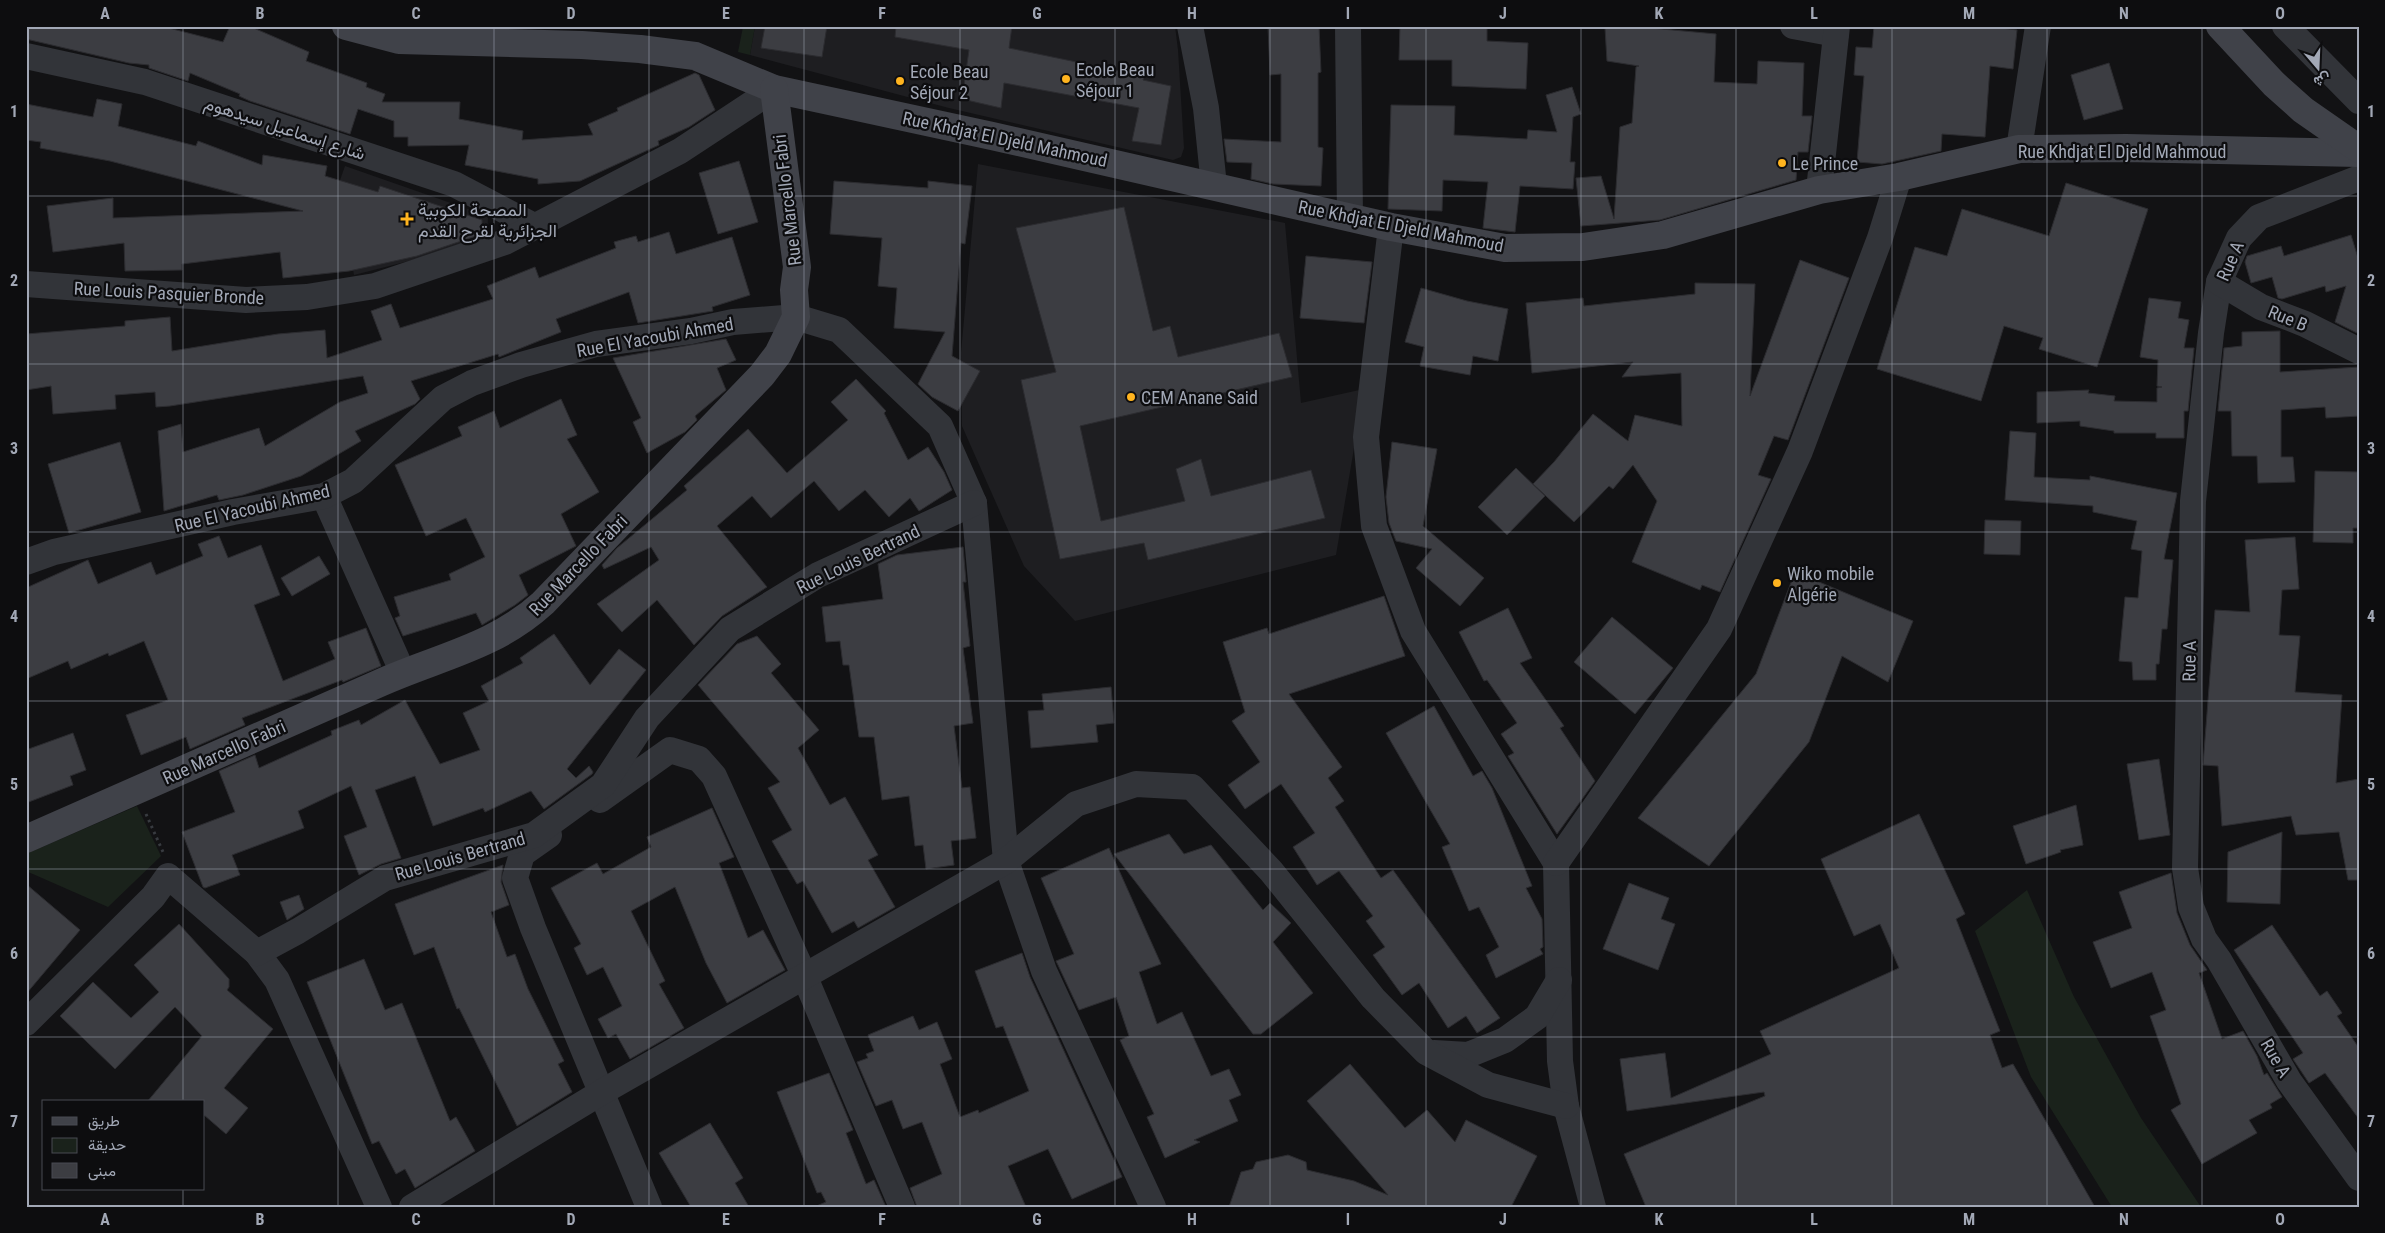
<svg xmlns="http://www.w3.org/2000/svg" width="2385" height="1233" font-family="'Roboto Condensed',Vazirmatn,sans-serif">
<style>
.built{fill:#1e1e21}
.green{fill:#1a221b}
.building{fill:#3c3d42;stroke:#2c2c30}
.lines{fill:none;stroke-linecap:round;stroke-linejoin:round}
.path{stroke:#383b40;stroke-width:3;stroke-dasharray:2.5 4;stroke-linecap:butt}
.street{stroke:#323439;stroke-width:26}
.secondary{stroke:#404249;stroke-width:28}
.grid{fill:none;stroke:#a2a8b6;stroke-width:1;stroke-opacity:0.55}
.poi-dot{fill:#ffb41f;stroke:#0d0d0f;stroke-width:2}
.labels{text-anchor:middle;dominant-baseline:central;stroke-width:4.5;stroke-linejoin:round;paint-order:stroke}
.poi-label{font-size:18px;fill:#a2a8b6;stroke:#0d0d0f;text-anchor:start}
.street-label{font-size:18px;fill:#a2a8b6;stroke:#0d0d0f}
.neatline{fill:none;stroke:#a2a8b6;stroke-width:2}
.grid-label{font-size:16px;text-anchor:middle;font-weight:bold;fill:#a2a8b6}
</style>
<rect width="100%" height="100%" fill="#121214"/>
<!-- built -->
<g class="built">
<polygon points="755,26 1175,26 1178,50 1184,148 1181,157 1173,160 949,108 750,55"/>
<polygon points="978,164 1285,223 1301,403 1364,389 1336,555 1075,621 1024,566 962,426 961,353"/>
<polygon points="345,166 488,216 487,241 354,275 347,236 325,223"/>
</g>
<!-- green -->
<g class="green">
<polygon points="738,26 755,26 750,55 738,52 743,27"/>
<polygon points="137,806 161,856 108,907 26,871 26,854"/>
<polygon points="2027,890 2074,997 2141,1118 2201,1207 2112,1207 2031,1077 1975,931"/>
</g>
<!-- building -->
<g class="building">
<polygon points="26,26 161,26 223,42 230,26 249,26 309,52 306,61 367,83 366,87 385,94 382,102 460,102 459,119 523,131 522,140 593,135 588,124 618,111 617,108 695,73 699,75 715,110 689,127 658,141 659,145 580,181 538,184 538,179 465,165 469,145 408,146 408,137 394,137 394,121 358,109 350,134 250,101 239,96 240,94 190,73 188,81 149,68 149,65 129,63 26,39"/>
<polygon points="765,26 827,26 822,57 761,48"/>
<polygon points="896,26 1012,26 1009,48 1144,76 1143,80 1171,86 1161,145 1132,141 1139,108 1004,83 1001,108 962,99 969,50 895,37"/>
<polygon points="1268,26 1319,26 1321,72 1318,73 1318,147 1323,148 1321,186 1273,184 1251,179 1252,163 1227,162 1224,139 1281,142 1281,74 1270,75"/>
<polygon points="1400,26 1487,26 1487,41 1528,43 1526,89 1452,86 1452,60 1399,60"/>
<polygon points="1874,26 1986,26 2017,30 2013,69 1990,66 1985,137 1942,134 1941,151 1882,164 1857,162 1864,76 1854,75 1856,47 1872,48"/>
<polygon points="1640,27 1716,34 1714,82 1757,84 1758,61 1804,63 1802,116 1812,116 1808,152 1798,152 1796,180 1660,220 1581,226 1576,178 1601,176 1614,219 1620,127 1632,123 1636,67 1639,66 1607,61 1605,28"/>
<polygon points="2109,63 2123,109 2084,120 2071,75"/>
<polygon points="1572,87 1581,114 1573,117 1570,162 1575,162 1573,189 1520,186 1515,232 1483,228 1488,182 1443,180 1442,211 1388,209 1391,105 1455,106 1454,135 1527,139 1528,130 1557,132 1546,95"/>
<polygon points="97,99 122,104 118,126 196,146 198,141 262,165 263,155 327,166 325,176 378,192 380,186 482,220 482,234 417,256 349,271 283,278 280,252 182,264 182,270 125,271 124,243 53,252 47,206 113,198 113,218 303,211 110,161 40,148 41,142 26,140 26,104 93,117"/>
<polygon points="739,161 758,222 718,234 699,173"/>
<polygon points="834,181 928,188 928,181 972,186 965,244 961,243 952,356 980,371 958,411 932,397 918,384 945,332 894,328 897,288 878,286 882,238 830,234"/>
<polygon points="2066,183 2148,209 2097,367 2039,349 2043,338 2004,326 1981,401 1877,369 1915,247 1947,256 1962,209 2049,236"/>
<polygon points="1124,207 1153,331 1170,326 1178,357 1279,333 1292,377 1080,426 1101,521 1185,501 1176,469 1201,459 1211,496 1311,470 1325,518 1148,560 1144,543 1060,559 1021,380 1056,372 1016,228"/>
<polygon points="669,232 676,254 732,237 750,295 712,307 713,311 638,323 629,292 556,319 561,332 499,357 498,354 411,381 420,399 415,404 355,431 361,441 301,476 243,495 219,500 217,495 164,511 158,431 181,424 183,452 259,428 265,446 340,402 368,393 363,376 170,406 156,407 155,392 115,395 116,409 53,414 51,386 26,390 26,334 125,326 125,321 170,317 172,351 278,334 325,330 327,358 382,340 371,311 391,304 400,328 493,299 487,286 535,267 539,278 616,248 614,242 636,236 638,242"/>
<polygon points="2351,235 2359,261 2359,334 2335,322 2346,286 2326,292 2325,286 2282,299 2278,298 2272,277 2251,283 2245,262 2247,256 2281,246 2284,256"/>
<polygon points="1306,256 1372,262 1364,323 1300,318"/>
<polygon points="1800,260 1849,278 1788,440 1774,436 1758,475 1771,479 1720,592 1702,585 1700,590 1632,562 1657,501 1633,465 1613,489 1609,486 1574,522 1533,484 1554,462 1593,414 1628,441 1635,415 1682,426 1681,373 1622,377 1633,362 1532,373 1526,303 1583,298 1584,306 1695,294 1695,283 1755,284 1750,396"/>
<polygon points="1421,288 1467,301 1508,309 1498,361 1473,356 1470,375 1420,366 1424,347 1405,342"/>
<polygon points="2149,298 2181,302 2178,318 2189,320 2184,348 2194,348 2188,411 2184,411 2184,438 2156,438 2156,433 2114,433 2114,431 2080,426 2080,421 2037,423 2037,392 2089,390 2088,393 2115,396 2114,401 2157,402 2157,388 2162,387 2157,386 2158,360 2140,357"/>
<polygon points="2280,331 2280,372 2359,367 2359,416 2326,418 2325,407 2281,410 2281,457 2293,457 2295,482 2258,483 2257,456 2232,456 2231,411 2218,411 2224,348 2242,346 2242,332"/>
<polygon points="726,339 736,360 717,368 726,390 695,416 697,420 685,432 647,453 633,422 641,418 613,358"/>
<polygon points="856,379 886,411 884,413 908,460 928,447 944,472 952,490 919,511 910,498 889,517 865,490 839,511 814,481 771,518 752,496 717,526 767,587 722,616 694,645 657,600 622,632 597,604 659,560 651,547 604,569 602,565 617,548 687,490 684,486 748,429 787,473 848,420 831,402"/>
<polygon points="561,399 577,435 567,439 599,492 561,514 576,546 519,575 528,595 515,605 482,625 476,613 403,636 395,618 400,616 394,597 451,580 449,574 485,557 466,518 426,536 395,465 462,436 458,427 494,411 500,428"/>
<polygon points="2010,431 2036,433 2034,477 2090,480 2090,476 2177,493 2164,559 2173,560 2167,629 2162,629 2159,664 2156,664 2156,680 2133,680 2132,662 2119,661 2125,597 2138,598 2142,551 2131,549 2137,521 2093,512 2093,506 2005,500"/>
<polygon points="120,442 141,512 69,533 48,464"/>
<polygon points="1392,442 1437,449 1423,526 1484,578 1460,606 1416,568 1432,549 1396,541 1389,523 1386,497"/>
<polygon points="1516,468 1545,496 1507,535 1478,507"/>
<polygon points="2315,471 2359,472 2359,528 2353,528 2353,543 2313,542"/>
<polygon points="1985,520 2021,521 2020,555 1984,554"/>
<polygon points="219,536 228,558 261,545 280,595 254,605 283,681 335,659 328,642 366,628 381,666 343,682 342,680 242,718 245,725 190,749 186,737 141,755 126,715 168,700 144,641 109,656 108,653 71,669 68,661 26,679 26,588 88,560 98,584 151,562 156,575 203,556 198,544"/>
<polygon points="2295,537 2299,589 2282,590 2279,635 2300,636 2295,692 2342,695 2336,783 2359,779 2359,880 2348,880 2339,832 2296,835 2291,816 2222,826 2218,766 2203,765 2215,610 2250,612 2245,540"/>
<polygon points="963,547 966,582 963,582 970,646 963,648 973,723 954,726 962,788 970,787 976,838 951,841 954,865 926,869 923,845 915,846 909,796 882,800 874,737 859,737 849,665 843,665 840,641 826,642 822,607 883,599 878,564 897,555"/>
<polygon points="319,556 330,574 292,596 281,578"/>
<polygon points="1795,572 1913,621 1888,682 1842,656 1809,742 1709,866 1638,818 1756,674"/>
<polygon points="1384,596 1405,656 1289,694 1342,767 1328,778 1344,801 1335,807 1381,878 1393,870 1500,1018 1477,1033 1466,1016 1448,1028 1419,983 1402,995 1373,955 1385,947 1366,921 1373,916 1339,871 1317,885 1293,847 1315,833 1281,784 1245,809 1228,785 1260,762 1232,721 1245,712 1223,642 1267,628 1269,634"/>
<polygon points="1508,608 1532,658 1520,663 1564,726 1560,728 1595,781 1557,834 1508,756 1514,753 1501,734 1517,723 1487,680 1484,681 1459,632"/>
<polygon points="1612,617 1673,668 1635,714 1574,662"/>
<polygon points="554,634 590,685 619,649 646,670 567,769 576,778 589,766 593,772 592,774 544,809 531,791 485,812 483,808 433,826 415,776 375,790 401,858 381,864 359,875 344,836 367,827 351,786 298,811 304,828 232,855 240,875 205,888 203,887 182,832 235,812 219,771 255,755 259,768 332,735 331,731 359,720 361,725 405,700 440,764 480,750 463,713 489,701 481,686 523,663 520,658"/>
<polygon points="757,636 781,664 771,673 819,730 798,748 830,805 845,797 878,855 868,860 895,907 858,928 854,921 832,933 803,881 797,884 772,841 792,830 768,788 780,782 698,685 737,644"/>
<polygon points="1111,687 1114,723 1096,725 1098,742 1031,748 1028,711 1044,710 1042,694"/>
<polygon points="1434,706 1473,776 1482,771 1492,788 1532,886 1526,888 1542,919 1543,947 1540,949 1543,954 1496,978 1486,955 1499,947 1479,907 1469,911 1442,847 1450,844 1386,733"/>
<polygon points="73,733 86,770 70,776 73,785 26,803 26,750"/>
<polygon points="2159,759 2170,835 2139,840 2127,764"/>
<polygon points="2076,805 2083,845 2060,850 2061,852 2026,864 2013,826"/>
<polygon points="712,808 734,857 719,863 748,938 763,930 785,970 727,1003 706,963 675,887 631,911 665,981 659,984 684,1028 630,1059 616,1034 608,1038 598,1019 622,1006 603,967 587,975 574,948 581,944 551,888 597,863 603,874 651,847 647,837"/>
<polygon points="1919,814 1965,914 1956,919 2000,1031 1990,1035 2002,1068 2013,1064 2095,1207 1646,1207 1624,1154 1765,1096 1764,1092 1627,1111 1620,1059 1665,1053 1671,1098 1771,1054 1760,1031 1899,968 1880,924 1854,936 1821,859"/>
<polygon points="2282,832 2280,904 2227,902 2228,852"/>
<polygon points="1169,834 1184,854 1211,845 1263,910 1270,903 1291,923 1273,942 1313,993 1261,1034 1253,1034 1114,854"/>
<polygon points="1109,848 1161,964 1139,972 1157,1024 1182,1012 1211,1076 1229,1069 1241,1095 1229,1100 1238,1121 1194,1140 1200,1142 1165,1158 1147,1117 1154,1114 1120,1040 1129,1036 1116,997 1079,1010 1058,965 1056,961 1074,954 1041,878"/>
<polygon points="503,865 501,882 509,905 491,912 507,957 515,954 528,989 564,1061 558,1064 572,1092 517,1126 459,1008 457,1009 434,947 414,955 395,904"/>
<polygon points="2171,873 2177,913 2190,945 2207,970 2199,973 2222,1039 2243,1031 2257,1056 2264,1075 2267,1073 2282,1097 2270,1104 2272,1108 2249,1120 2257,1133 2202,1164 2171,1110 2181,1104 2150,1016 2166,1010 2152,972 2111,988 2093,942 2132,928 2119,892"/>
<polygon points="1629,883 1669,898 1661,919 1675,924 1658,970 1603,949"/>
<polygon points="26,884 80,930 26,994"/>
<polygon points="299,895 304,909 287,920 280,902"/>
<polygon points="179,924 229,979 229,987 227,990 273,1029 224,1088 248,1108 226,1134 204,1115 204,1102 147,1102 202,1036 175,1007 115,1069 60,1016 93,982 131,1018 159,992 134,965"/>
<polygon points="2272,925 2320,996 2327,991 2342,1013 2337,1016 2359,1048 2359,1119 2325,1073 2309,1083 2293,1059 2303,1053 2234,950"/>
<polygon points="1022,953 1030,977 1122,1177 1072,1199 1048,1149 1008,1166 1026,1207 917,1207 910,1188 942,1174 922,1122 903,1129 892,1100 876,1106 857,1062 868,1058 866,1054 874,1051 868,1035 913,1016 919,1030 937,1022 952,1059 940,1064 960,1117 978,1110 979,1113 1029,1091 1003,1026 996,1028 975,971"/>
<polygon points="364,959 385,1010 402,1003 450,1121 456,1117 475,1151 415,1188 405,1169 396,1174 379,1141 372,1144 307,982"/>
<polygon points="1350,1064 1405,1128 1427,1110 1455,1142 1466,1120 1537,1156 1511,1207 1229,1207 1241,1172 1253,1169 1256,1162 1288,1155 1306,1162 1307,1170 1354,1181 1388,1195 1307,1101"/>
<polygon points="829,1073 853,1130 846,1133 866,1184 874,1180 886,1207 814,1207 826,1202 821,1192 817,1193 777,1092"/>
<polygon points="710,1123 743,1178 735,1183 749,1207 691,1207 659,1153"/>
</g>
<g class="lines">
<!-- path -->
<polyline class="path" points="146,814 163,852"/>
<!-- street -->
<g class="street">
<polyline points="1190,26 1206,108 1214,186"/>
<polyline points="1348,26 1350,218"/>
<polyline points="1793,26 1836,34"/>
<polyline points="2285,26 2359,101"/>
<polyline points="26,56 145,82 454,184 534,226"/>
<polyline points="2019,149 2038,26"/>
<polyline points="2359,178 2259,217 2239,238 2219,282 2211,333 2193,501 2185,868 2191,907 2204,939 2219,960 2289,1081 2359,1178"/>
<polyline points="1819,190 1837,26"/>
<polyline points="1391,227 1366,437 1374,526 1413,631 1556,863 1560,1061 1566,1106 1593,1207"/>
<polyline points="2219,282 2261,307 2305,324 2359,351"/>
<polyline points="26,284 246,300 307,297 375,286 505,242 680,151 774,89"/>
<polyline points="324,496 403,673"/>
<polyline points="26,562 54,552 233,512 324,496 353,481 443,398 472,383 521,365 596,344 691,331 733,322 796,317 839,330 940,426 974,503 1006,861 1044,971 1153,1207"/>
<polyline points="600,800 670,750 699,759 714,776 804,975 902,1207"/>
<polyline points="549,835 522,854 515,878 533,928 649,1207"/>
<polyline points="1556,863 1719,629 1800,451 1880,238 1899,177"/>
<polyline points="257,953 277,980 379,1207"/>
<polyline points="26,1023 153,897 168,876 257,953 298,931 385,878 534,835 603,785 647,718 730,629 818,575 974,503"/>
<polyline points="1434,1053 1468,1055 1505,1040 1537,1017 1559,980"/>
<polyline points="412,1207 602,1092 1006,861 1076,804 1136,784 1192,787 1271,871 1373,998 1426,1052 1488,1085 1566,1106"/>
</g>
<!-- secondary -->
<g class="secondary">
<polyline points="346,26 399,40 582,45 640,49 695,56 774,89 992,136 1391,227 1505,248 1583,247 1663,235 1819,190 1899,177 2019,149 2126,148 2359,153"/>
<polyline points="2220,26 2274,84 2303,110 2359,149"/>
<path d="M26,839C144,787 262,735 380,683C438,657 495,647 543,603L762,375L778,354L796,317L794,290L797,267L774,89"/>
</g>
</g>
<!-- grid -->
<path class="grid" d="M183,26V1102M338,26V1207M494,26V1207M649,26V1207M804,26V1207M960,26V1207M1115,26V1207M1270,26V1207M1426,26V1207M1581,26V1207M1736,26V1207M1892,26V1207M2047,26V1207M2202,26V1207M26,196H2359M26,364H2359M26,532H2359M26,701H2359M26,869H2359M26,1037H2359M183,1189V1207"/>
<!-- markers -->
<g class="poi-dot">
<circle cx="1066" cy="79" r="5"/>
<circle cx="900" cy="81" r="5"/>
<circle cx="1782" cy="163" r="5"/>
<path d="M404.5 211.5h5v5h5v5h-5v5h-5v-5h-5v-5h5z"/>
<circle cx="1131" cy="397" r="5"/>
<circle cx="1777" cy="583" r="5"/>
</g>
<g class="labels">
<!-- poi labels -->
<g class="poi-label">
<text x="1076" y="69">Ecole Beau<tspan x="1076" dy="21">Séjour 1</tspan></text>
<text x="910" y="71">Ecole Beau<tspan x="910" dy="21">Séjour 2</tspan></text>
<text x="1792" y="163">Le Prince</text>
<text x="418" y="209">المصحة الكوبية<tspan x="418" dy="21">الجزائرية لقرح القدم</tspan></text>
<text x="1141" y="397">CEM Anane Said</text>
<text x="1787" y="573">Wiko mobile<tspan x="1787" dy="21">Algérie</tspan></text>
</g>
<!-- street labels -->
<g class="street-label">
<text transform="translate(285 128) rotate(18)">شارع إسماعيل سيدهوم</text>
<text transform="translate(1005 139) rotate(12)">Rue Khdjat El Djeld Mahmoud</text>
<text x="2122" y="151">Rue Khdjat El Djeld Mahmoud</text>
<text transform="translate(787 200) rotate(-97)">Rue Marcello Fabri</text>
<text transform="translate(1401 226) rotate(11)">Rue Khdjat El Djeld Mahmoud</text>
<text transform="translate(2230 261) rotate(-66)">Rue A</text>
<text transform="translate(169 293) rotate(3)">Rue Louis Pasquier Bronde</text>
<text transform="translate(2288 318) rotate(22)">Rue B</text>
<text transform="translate(655 337) rotate(-10)">Rue El Yacoubi Ahmed</text>
<text transform="translate(252 508) rotate(-13)">Rue El Yacoubi Ahmed</text>
<text transform="translate(858 559) rotate(-26)">Rue Louis Bertrand</text>
<text transform="translate(578 565) rotate(-46)">Rue Marcello Fabri</text>
<text transform="translate(2189 661) rotate(-89)">Rue A</text>
<text transform="translate(224 752) rotate(-24)">Rue Marcello Fabri</text>
<text transform="translate(460 856) rotate(-16)">Rue Louis Bertrand</text>
<text transform="translate(2276 1058) rotate(60)">Rue A</text>
</g>
</g>
<!-- border -->
<rect width="2385" height="1233" fill="none" stroke="#0d0d0f" stroke-width="55"/>
<!-- legend -->
<rect x="42" y="1100" width="162" height="90" fill="#0d0d0f" stroke="#494b52"/>
<rect x="52" y="1117" width="25" height="8" fill="#404249" stroke="#494b52"/>
<text x="88" y="1126" font-size="15" fill="#a2a8b6">طريق</text>
<rect x="52" y="1138" width="25" height="15" fill="#1a221b" stroke="#494b52"/>
<text x="88" y="1150" font-size="15" fill="#a2a8b6">حديقة</text>
<rect x="52" y="1163" width="25" height="15" fill="#3c3d42" stroke="#494b52"/>
<text x="88" y="1176" font-size="15" fill="#a2a8b6">مبنى</text>
<!-- north arrow -->
<g transform="translate(2318 68) rotate(161)" stroke="#0d0d0f" stroke-width="4" paint-order="stroke">
<path d="M0-4L9 19L0 12L-9 19Z" fill="#a2a8b6"/>
<text y="-8" font-size="14" font-weight="bold" text-anchor="middle" fill="#a2a8b6">ش</text>
</g>
<rect x="28" y="28" width="2330" height="1178" class="neatline"/>
<g class="grid-label">
<text x="105" y="19">A</text>
<text x="260" y="19">B</text>
<text x="416" y="19">C</text>
<text x="571" y="19">D</text>
<text x="726" y="19">E</text>
<text x="882" y="19">F</text>
<text x="1037" y="19">G</text>
<text x="1192" y="19">H</text>
<text x="1348" y="19">I</text>
<text x="1503" y="19">J</text>
<text x="1659" y="19">K</text>
<text x="1814" y="19">L</text>
<text x="1969" y="19">M</text>
<text x="2124" y="19">N</text>
<text x="2280" y="19">O</text>
<text x="14" y="117">1</text>
<text x="2371" y="117">1</text>
<text x="14" y="286">2</text>
<text x="2371" y="286">2</text>
<text x="14" y="454">3</text>
<text x="2371" y="454">3</text>
<text x="14" y="622">4</text>
<text x="2371" y="622">4</text>
<text x="14" y="790">5</text>
<text x="2371" y="790">5</text>
<text x="14" y="959">6</text>
<text x="2371" y="959">6</text>
<text x="14" y="1127">7</text>
<text x="2371" y="1127">7</text>
<text x="105" y="1225">A</text>
<text x="260" y="1225">B</text>
<text x="416" y="1225">C</text>
<text x="571" y="1225">D</text>
<text x="726" y="1225">E</text>
<text x="882" y="1225">F</text>
<text x="1037" y="1225">G</text>
<text x="1192" y="1225">H</text>
<text x="1348" y="1225">I</text>
<text x="1503" y="1225">J</text>
<text x="1659" y="1225">K</text>
<text x="1814" y="1225">L</text>
<text x="1969" y="1225">M</text>
<text x="2124" y="1225">N</text>
<text x="2280" y="1225">O</text>
</g>
</svg>
